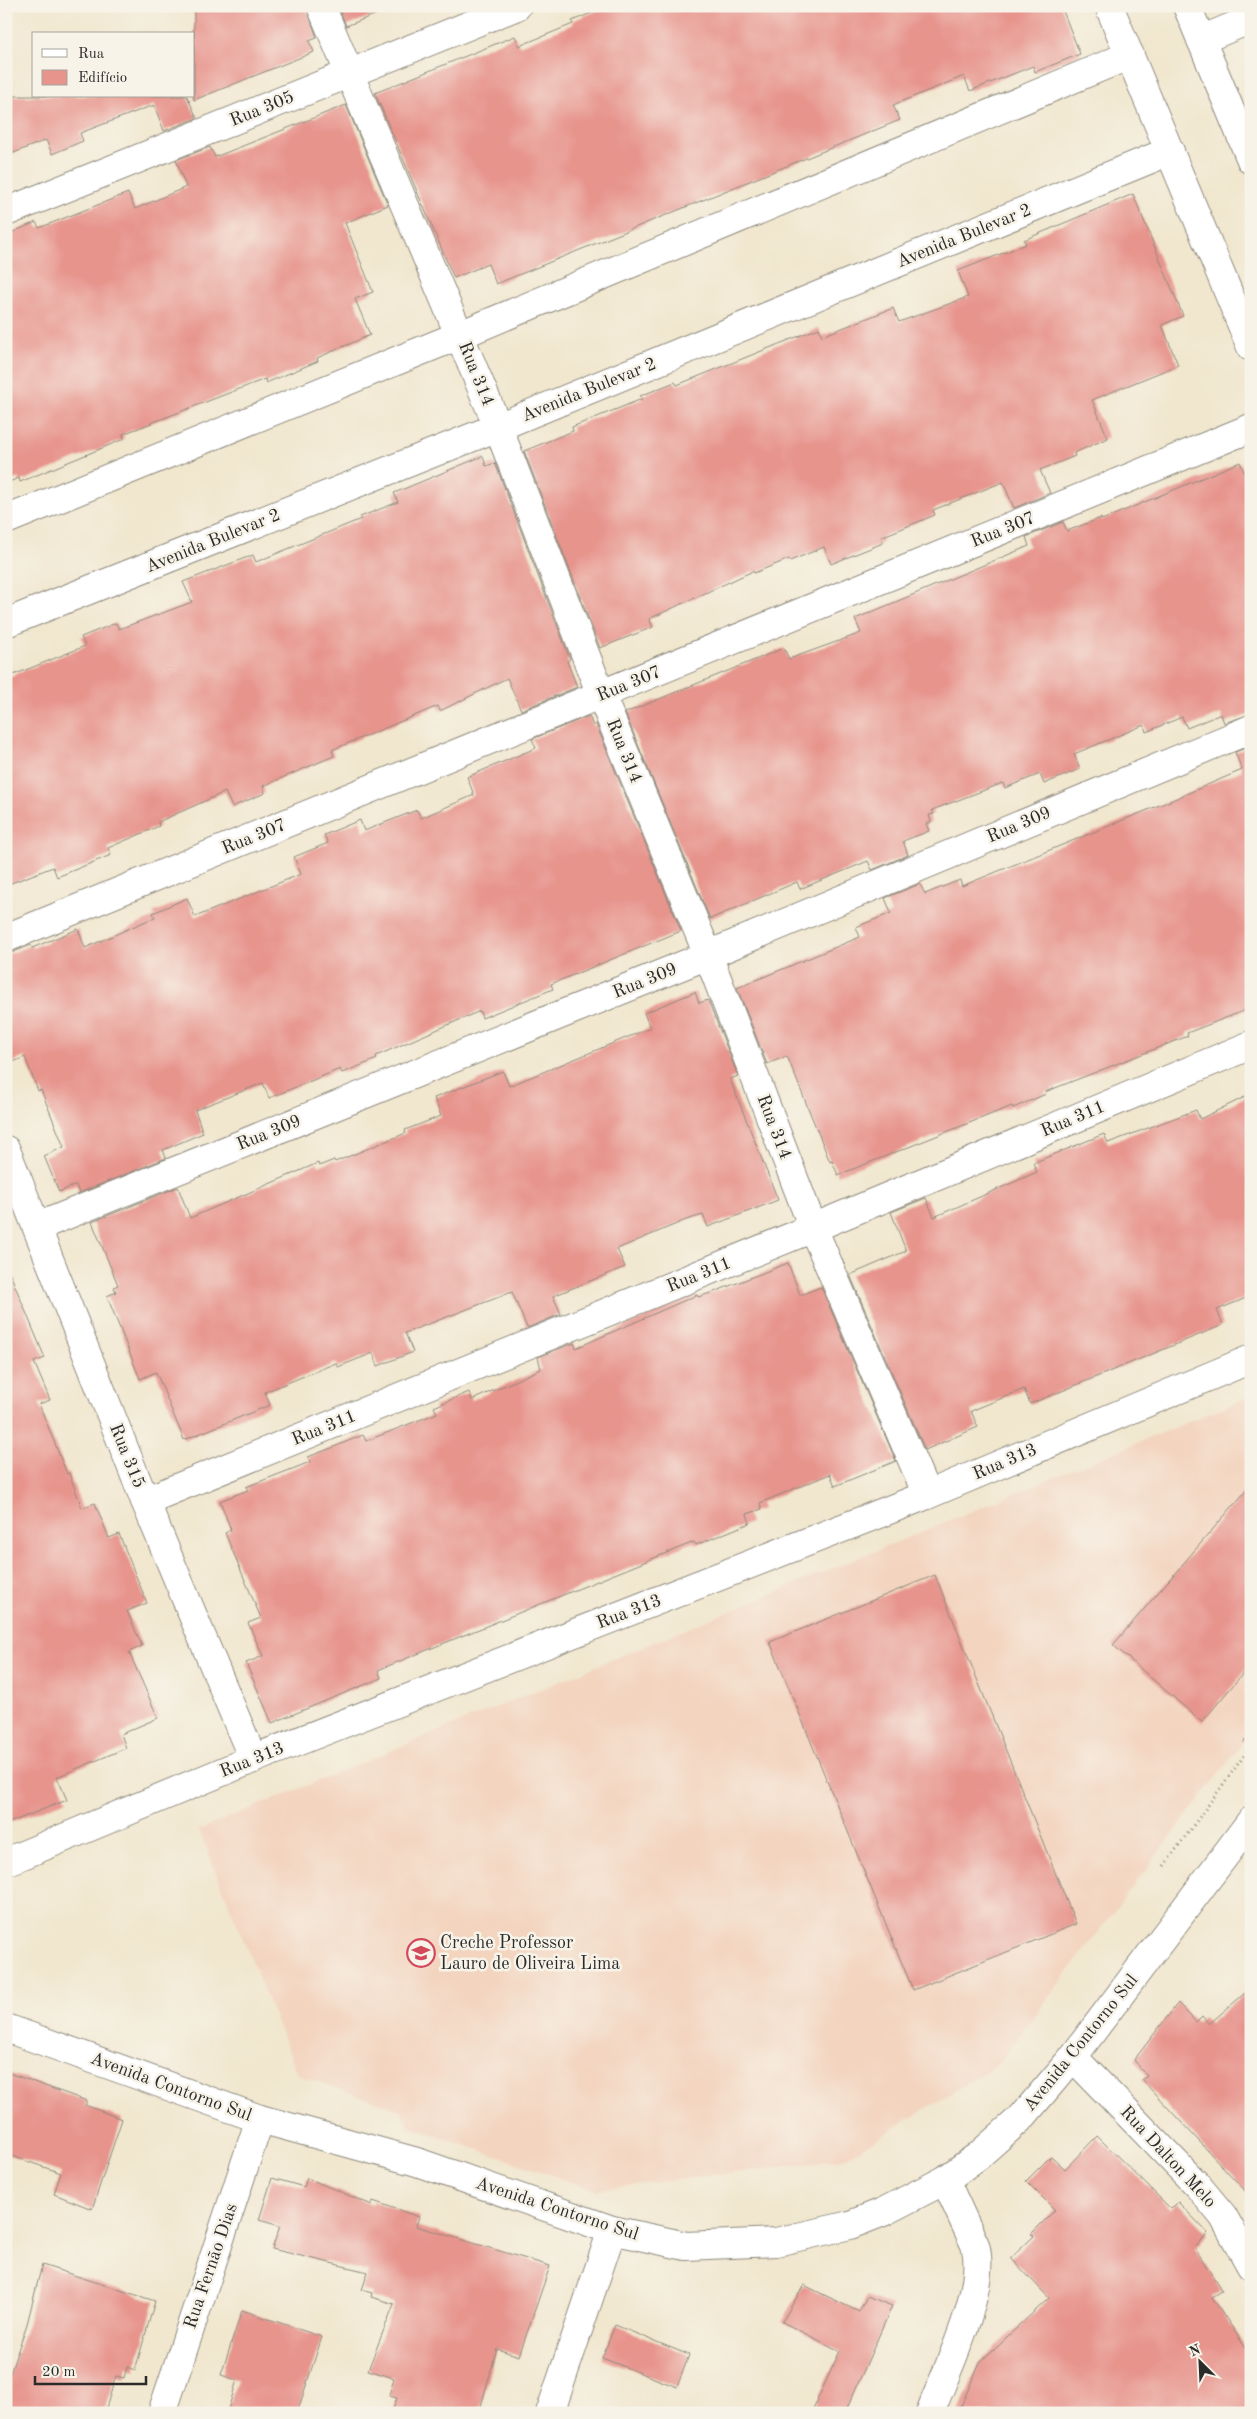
<svg xmlns="http://www.w3.org/2000/svg" width="1257" height="2419" font-family="'Old Standard TT',serif">
<style>
.built{fill:#f3d4bf}
.building{fill:#e7948d}
.lines{fill:none;stroke-linecap:round;stroke-linejoin:round}
.minor-casing{stroke:#8e897d;stroke-width:30}
.major-casing{stroke:#8e897d;stroke-width:30}
.path{stroke:#8e897d;stroke-width:3;stroke-dasharray:1 4;stroke-linecap:butt}
.minor{stroke:#fff;stroke-width:28}
.major{stroke:#fff;stroke-width:28}
.labels{text-anchor:middle;dominant-baseline:central;stroke-width:5;stroke-linejoin:round;paint-order:stroke}
.street-label{font-size:18px;fill:#2b2b2b;stroke:#f7f3e8}
.poi-label{font-size:18px;fill:#2b2b2b;stroke:#f7f3e8;text-anchor:start}
</style>
<rect width="100%" height="100%" fill="#f7f3e8"/>
<filter id="ink" filterUnits="userSpaceOnUse"><feTurbulence type="fractalNoise" baseFrequency=".02" numOctaves="2"/><feDisplacementMap in="SourceGraphic" scale="10" xChannelSelector="R" yChannelSelector="G"/><feConvolveMatrix kernelMatrix="1 2 1 2 8 2 1 2 1" color-interpolation-filters="sRGB"/></filter>
<filter id="wash" filterUnits="userSpaceOnUse"><feTurbulence type="fractalNoise" baseFrequency=".0096" numOctaves="4" result="noise"/><feDisplacementMap in="SourceGraphic" scale="20" xChannelSelector="R" yChannelSelector="G"/><feGaussianBlur stdDeviation="1.12" result="paint"/><feColorMatrix in="noise" values="0 0 0 0 0 0 0 0 0 0 0 0 0 0 0 0 0 1.4 0 .05"/><feComposite in="paint" operator="in"/></filter>
<g filter="url(#wash)">
<rect width="100%" height="100%" fill="#f1e7cf"/>
<!-- built -->
<polygon class="built" points="1251,1396 1251,1732 997,2065 844,2159 595,2190 409,2126 401,2110 298,2075 199,1830"/>
<g id="blocks">
<!-- building -->
<g class="building">
<polygon points="194,6 306,6 317,38 309,41 314,52 194,100"/>
<polygon points="338,6 392,6 392,8 346,26"/>
<polygon points="608,6 1061,6 1080,54 1035,72 1033,66 970,91 964,76 893,105 900,120 496,284 488,264 454,278 375,93 515,36 519,46 573,24 572,21"/>
<polygon points="6,96 187,96 197,118 164,131 154,105 80,133 83,141 52,154 46,140 6,156"/>
<polygon points="346,105 388,205 345,223 373,292 355,299 370,335 317,358 318,361 266,383 265,379 123,434 124,439 20,482 19,478 6,483 6,235 36,222 39,228 128,193 135,209 186,187 176,160 210,147 215,157"/>
<polygon points="1133,194 1183,316 1162,325 1178,365 1092,400 1108,438 1074,453 1075,456 1040,470 1050,493 1014,508 1003,482 933,510 935,515 881,537 883,543 831,564 824,547 790,561 789,559 754,573 753,571 649,619 653,627 600,648 524,451 573,431 572,427 642,399 640,396 675,382 677,385 819,328 822,336 893,308 899,322 968,297 958,271 1026,244 1024,240"/>
<polygon points="483,456 486,466 495,463 570,659 567,661 577,687 521,710 507,678 440,711 438,706 332,750 334,756 263,786 265,793 232,807 225,792 158,822 159,826 108,848 111,855 57,877 53,867 6,885 6,678 85,646 81,637 116,623 119,629 192,602 183,582 253,555 256,562 361,519 360,517 398,502 394,493"/>
<polygon points="1240,462 1251,488 1251,714 1224,723 1221,714 1187,728 1182,717 1146,732 1144,725 1074,754 1080,769 1044,784 1040,774 1005,788 1003,783 932,810 934,814 929,815 931,822 926,824 929,831 903,841 908,855 872,870 868,861 800,889 797,882 710,919 625,713 784,648 789,659 861,633 855,619 1029,546 1026,537 1063,522 1067,531 1101,518 1102,520"/>
<polygon points="589,716 593,726 596,724 681,931 551,984 553,989 482,1018 480,1011 376,1056 377,1059 342,1073 340,1069 269,1098 263,1083 195,1110 203,1133 163,1150 166,1158 79,1193 76,1185 59,1192 44,1156 64,1147 41,1090 38,1091 25,1057 6,1065 6,955 31,945 32,948 78,929 85,948 155,917 153,913 187,898 195,917 301,874 294,857 328,843 324,835 360,820 364,831 417,810 421,818 474,795 467,777 536,748 532,739"/>
<polygon points="1251,746 1251,1008 1187,1033 1188,1036 1045,1092 1046,1094 1013,1108 1012,1106 838,1175 832,1161 830,1162 787,1056 767,1064 737,988 860,937 856,927 891,913 885,898 920,884 925,894 960,880 962,886 1172,800 1242,770 1235,752"/>
<polygon points="695,992 699,1003 708,1000 738,1076 730,1079 778,1200 708,1227 703,1215 686,1220 617,1249 625,1267 553,1296 561,1314 527,1328 512,1292 405,1333 413,1352 378,1366 373,1353 338,1367 336,1363 265,1392 270,1405 184,1440 156,1372 140,1379 107,1296 116,1292 114,1287 118,1285 92,1222 178,1187 190,1218 318,1163 319,1166 334,1160 335,1162 406,1133 405,1130 441,1116 434,1098 503,1071 509,1086 650,1028 644,1013"/>
<polygon points="1251,1094 1251,1296 1217,1310 1223,1325 1118,1368 1030,1404 1024,1389 971,1411 978,1427 925,1450 850,1275 906,1251 891,1212 926,1198 934,1217 1037,1172 1033,1163 1104,1134 1108,1143 1196,1110 1200,1119"/>
<polygon points="788,1263 800,1295 821,1287 896,1461 835,1486 830,1474 760,1503 762,1509 747,1514 750,1523 696,1545 694,1542 659,1556 378,1670 381,1678 272,1723 246,1663 263,1656 248,1623 261,1618 225,1533 231,1530 220,1501 248,1490 246,1487 310,1462 308,1457 329,1449 363,1435 366,1441 437,1413 434,1407 469,1392 472,1400 541,1369 538,1357 574,1343 576,1348 697,1295 698,1297 714,1292"/>
<polygon points="6,1264 45,1358 34,1362 50,1400 39,1404 67,1474 69,1473 82,1508 95,1503 109,1538 119,1534 147,1603 127,1611 142,1646 129,1652 158,1718 121,1734 126,1748 57,1777 67,1800 6,1824"/>
<polygon points="1251,1485 1251,1664 1202,1722 1113,1645"/>
<polygon points="935,1575 1076,1924 913,1990 770,1642"/>
<polygon points="1251,1988 1251,2197 1142,2080 1147,2076 1134,2060 1178,2003 1196,2022 1202,2016 1209,2024"/>
<polygon points="6,2072 87,2101 85,2105 122,2119 92,2209 54,2194 61,2173 6,2154"/>
<polygon points="1097,2136 1171,2209 1178,2202 1208,2233 1195,2248 1222,2291 1212,2297 1251,2356 1251,2413 958,2413 980,2362 1049,2298 1011,2258 1034,2236 1031,2234 1055,2210 1026,2181 1051,2156 1065,2169"/>
<polygon points="272,2178 304,2187 307,2178 372,2205 373,2201 419,2217 416,2226 550,2266 519,2356 497,2349 479,2413 392,2413 397,2398 389,2396 394,2378 368,2370 394,2304 371,2297 372,2293 362,2290 368,2272 272,2249 280,2226 259,2220"/>
<polygon points="42,2265 155,2301 135,2370 127,2367 124,2378 116,2376 106,2408 103,2408 102,2413 6,2413 6,2385 27,2324"/>
<polygon points="804,2285 859,2312 867,2296 892,2306 845,2413 811,2413 840,2351 782,2322"/>
<polygon points="242,2310 322,2337 297,2413 227,2413 237,2380 221,2375"/>
<polygon points="615,2325 689,2355 677,2387 602,2358"/>
</g>
</g>
</g>
<g filter="url(#ink)">
<use href="#blocks" fill-opacity="0" stroke="#8e897d" stroke-width="1"/>
<g class="lines">
<defs>
<g id="minor">
<polyline points="321,6 498,427 601,695 708,955 813,1228 927,1495"/>
<polyline points="1201,40 1251,19"/>
<polyline points="6,212 517,6"/>
<polyline points="6,520 460,335 1130,55"/>
<polyline points="6,623 498,427 1170,151"/>
<polyline points="6,938 1251,428"/>
<polyline points="6,1150 145,1501 253,1759"/>
<polyline points="37,1227 708,955 1251,729"/>
<polyline points="145,1501 813,1228 1251,1045"/>
<polyline points="6,1862 253,1759 927,1495 1251,1359"/>
<polyline points="6,2028 260,2119 417,2162 612,2230 686,2246 776,2242 850,2225 883,2212 945,2180 978,2156 1022,2117 1073,2057 1251,1821"/>
<polyline points="1073,2057 1198,2186 1223,2216 1251,2266"/>
<polyline points="162,2413 260,2119"/>
<polyline points="550,2413 612,2230"/>
<path d="M930,2413C946,2371 988,2287 975,2245L945,2180"/>
</g>
<g id="major">
<polyline points="1109,6 1251,347"/>
<polyline points="1187,6 1251,160"/>
</g>
</defs>
<!-- minor casing -->
<use href="#minor" class="minor-casing"/>
<!-- major casing -->
<use href="#major" class="major-casing"/>
<!-- path -->
<g class="path">
<polyline points="1244,1741 1251,1746"/>
<polyline points="1164,1866 1251,1746"/>
</g>
<!-- minor -->
<use href="#minor" class="minor"/>
<!-- major -->
<use href="#major" class="major"/>
</g>
</g>
<!-- icons -->
<defs>
<symbol id="school-ring" viewBox="-11 -11 22 22"><circle r="9.5" fill="#f7f3e8" stroke="#d1495b" stroke-width="1.5"/><path d="M0-5L7-2L0 1L-7-2ZM-4 1L0 2.5L4 1V4Q0 6-4 4Z" fill="#d1495b"/></symbol>
</defs>
<g fill-rule="evenodd">
<use href="#school-ring" x="405" y="1937" width="32" height="32"/>
</g>
<g class="labels">
<!-- street labels -->
<g class="street-label">
<text transform="translate(262 109) rotate(-22)">Rua 305</text>
<text transform="translate(964 236) rotate(-22)">Avenida Bulevar 2</text>
<text transform="translate(476 374) rotate(68)">Rua 314</text>
<text transform="translate(589 390) rotate(-22)">Avenida Bulevar 2</text>
<text transform="translate(1003 530) rotate(-22)">Rua 307</text>
<text transform="translate(213 541) rotate(-22)">Avenida Bulevar 2</text>
<text transform="translate(629 684) rotate(-22)">Rua 307</text>
<text transform="translate(624 751) rotate(68)">Rua 314</text>
<text transform="translate(1019 825) rotate(-23)">Rua 309</text>
<text transform="translate(254 837) rotate(-22)">Rua 307</text>
<text transform="translate(645 981) rotate(-22)">Rua 309</text>
<text transform="translate(1073 1119) rotate(-23)">Rua 311</text>
<text transform="translate(774 1127) rotate(69)">Rua 314</text>
<text transform="translate(269 1133) rotate(-22)">Rua 309</text>
<text transform="translate(699 1275) rotate(-22)">Rua 311</text>
<text transform="translate(324 1428) rotate(-22)">Rua 311</text>
<text transform="translate(127 1456) rotate(68)">Rua 315</text>
<text transform="translate(1005 1462) rotate(-23)">Rua 313</text>
<text transform="translate(629 1612) rotate(-21)">Rua 313</text>
<text transform="translate(252 1760) rotate(-22)">Rua 313</text>
<text transform="translate(1081 2043) rotate(-51)">Avenida Contorno Sul</text>
<text transform="translate(171 2087) rotate(20)">Avenida Contorno Sul</text>
<text transform="translate(1168 2157) rotate(47)">Rua Dalton Melo</text>
<text transform="translate(557 2209) rotate(18)">Avenida Contorno Sul</text>
<text transform="translate(211 2266) rotate(-71)">Rua Fernão Dias</text>
</g>
<!-- poi labels -->
<g class="poi-label">
<text x="440" y="1943">Creche Professor<tspan x="440" dy="21">Lauro de Oliveira Lima</tspan></text>
</g>
</g>
<!-- margin -->
<rect width="1257" height="2419" fill="none" stroke="#f7f3e8" stroke-width="25"/>
<!-- legend -->
<rect x="32" y="32" width="162" height="65" fill="#f7f3e8" stroke="#a5a39c"/>
<rect x="42" y="49" width="25" height="8" fill="#ffffff" stroke="#a5a39c"/>
<text x="78" y="58" font-size="15" fill="#2b2b2b">Rua</text>
<rect x="42" y="70" width="25" height="15" fill="#e7948d" stroke="#a5a39c"/>
<text x="78" y="82" font-size="15" fill="#2b2b2b">Edifício</text>
<!-- north arrow -->
<g transform="translate(1200 2362) rotate(336)" stroke="#f7f3e8" stroke-width="4" paint-order="stroke">
<path d="M0-4L9 19L0 12L-9 19Z" fill="#2b2b2b"/>
<text y="-8" font-size="14" font-weight="bold" text-anchor="middle" fill="#2b2b2b">N</text>
</g>
<!-- scale -->
<path d="M35 2376v8h111v-8" fill="none" stroke="#2b2b2b" stroke-width="2.5"/>
<text x="42" y="2376" font-size="15" fill="#2b2b2b" stroke="#f7f3e8" stroke-width="4" paint-order="stroke">20 m</text>
</svg>
